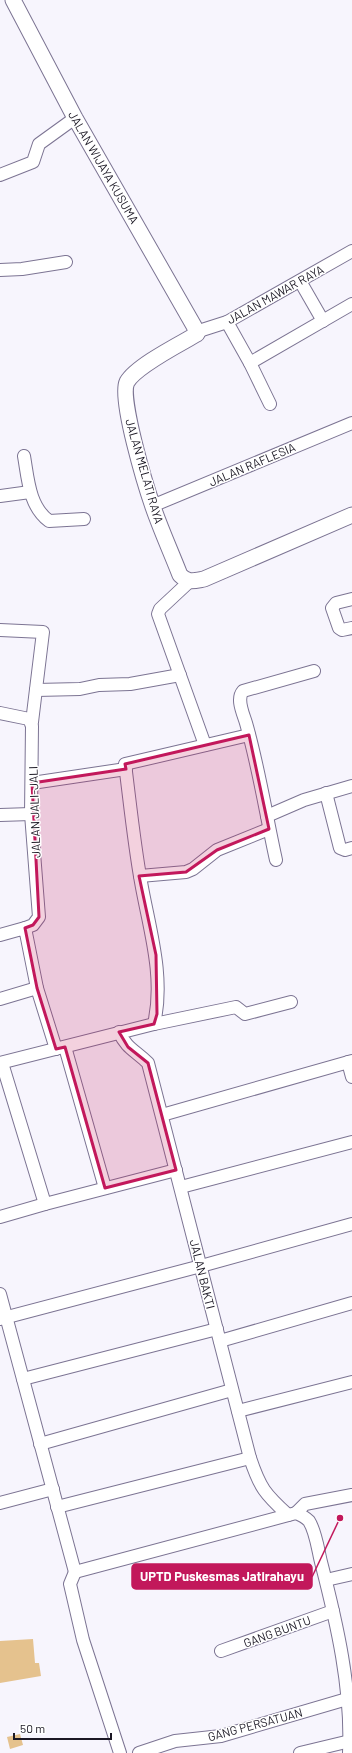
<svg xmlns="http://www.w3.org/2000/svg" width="352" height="1753" font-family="Barlow,sans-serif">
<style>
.building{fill:#e5c28e}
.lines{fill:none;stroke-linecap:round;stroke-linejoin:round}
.minor-casing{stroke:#7c7493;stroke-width:14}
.tertiary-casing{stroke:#7c7493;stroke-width:17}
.minor{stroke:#fff;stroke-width:12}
.tertiary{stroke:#fff;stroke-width:15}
.marked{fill:#c2185b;fill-opacity:0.2;stroke:#c2185b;stroke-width:3;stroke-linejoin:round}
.labels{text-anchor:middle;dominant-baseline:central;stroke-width:3;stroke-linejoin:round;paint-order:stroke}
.street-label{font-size:12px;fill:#1b1824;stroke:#fff}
.leader{fill:none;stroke:#c2185b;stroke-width:1.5}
.callout-dot{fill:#c2185b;stroke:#fff;stroke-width:1.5}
.callout{fill:#c2185b;stroke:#c2185b;stroke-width:1.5}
.callout-label{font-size:13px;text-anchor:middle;font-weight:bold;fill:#fff}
</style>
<rect width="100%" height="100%" fill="#f7f5fd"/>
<!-- building -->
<g class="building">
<polygon points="33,1639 35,1663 39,1663 41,1676 0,1683 0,1641"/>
<polygon points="20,1734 23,1745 10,1749 7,1737"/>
</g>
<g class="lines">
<defs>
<g id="minor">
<polyline points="0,175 33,162 39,144 75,118"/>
<polyline points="0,270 22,269 66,262"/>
<polyline points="300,281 323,321"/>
<polyline points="227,322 250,363 270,404"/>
<polyline points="197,334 202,330 227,322 352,251"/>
<polyline points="250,363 352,304"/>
<path d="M24,456C28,479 29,506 49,521L84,519"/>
<polyline points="0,496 30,492"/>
<polyline points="152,506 352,423"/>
<polyline points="190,581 160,609 158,614 205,745"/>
<polyline points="352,599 336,603 332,608 339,628 342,630 352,628"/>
<polyline points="0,630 43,632 32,722"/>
<polyline points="36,690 80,689 99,685 130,684 180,675"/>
<polyline points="0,713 29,719 32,726 31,814 39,917 33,925 25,928"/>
<polyline points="32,783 126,769"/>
<polyline points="326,793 340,848 345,850 352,848"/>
<polyline points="0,815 31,814"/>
<polyline points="267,816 304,800 352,786"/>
<path d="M276,860C266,815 259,768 246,723C243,713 236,699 243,691L314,671"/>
<polyline points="140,876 186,872 193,869 217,850 269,829"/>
<polyline points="0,935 25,928 37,988 56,1049"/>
<polyline points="0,999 37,988"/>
<path d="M154,1024C165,976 149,928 141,882C134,843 130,803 125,764L249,735"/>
<path d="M119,1032C127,1049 135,1050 148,1063L250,1458C260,1488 265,1494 288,1515"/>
<polyline points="65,1047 105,1188"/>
<polyline points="348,1062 352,1077"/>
<polyline points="0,1063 154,1024 236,1007 245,1014 291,1002"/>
<polyline points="2,1063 45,1204"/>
<polyline points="162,1115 352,1061"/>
<polyline points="181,1187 352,1142"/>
<polyline points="0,1217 45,1204 176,1170"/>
<path d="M0,1294L75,1572L296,1513C301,1515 305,1517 309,1521C316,1532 318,1550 321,1562C337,1624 352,1689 349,1753"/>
<polyline points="0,1319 201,1266 352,1224"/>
<polyline points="220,1341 352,1303"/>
<polyline points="23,1379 217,1329"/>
<polyline points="238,1411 352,1382"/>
<polyline points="40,1444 232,1390"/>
<polyline points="0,1503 53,1489"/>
<polyline points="57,1507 250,1458"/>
<polyline points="296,1513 305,1504 352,1495"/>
<polyline points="75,1572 70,1584 83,1640 120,1753"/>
<polyline points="326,1580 352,1574"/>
<polyline points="221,1651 333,1611"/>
<polyline points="139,1753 175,1741 221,1736 347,1699"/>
<polyline points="300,1753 350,1741"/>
</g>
<path id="tertiary" d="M13,0L75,118L194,326L197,334C180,344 136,366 127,382C119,398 146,487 153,507C161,530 171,552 180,575C188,583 193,581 204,579L352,515"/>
</defs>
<!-- minor casing -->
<use href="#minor" class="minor-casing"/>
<!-- tertiary casing -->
<use href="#tertiary" class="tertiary-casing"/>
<!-- minor -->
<use href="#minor" class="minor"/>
<!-- tertiary -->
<use href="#tertiary" class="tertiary"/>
</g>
<!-- marked area -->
<path class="marked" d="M249,735L269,829L217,850L186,872L139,876L156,955L157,1014L154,1024L119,1032L128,1047L148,1063L176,1170L105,1188L65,1047L56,1049L37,988L25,928L33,925L39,917L32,783L126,769L125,764Z"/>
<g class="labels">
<!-- street labels -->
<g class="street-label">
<text transform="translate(104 167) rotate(60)">JALAN WIJAYA KUSUMA</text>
<text transform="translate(275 294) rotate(-29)">JALAN MAWAR RAYA</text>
<text transform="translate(252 464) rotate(-23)">JALAN RAFLESIA</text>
<text transform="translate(145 471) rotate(74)">JALAN MELATI RAYA</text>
<text transform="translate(34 812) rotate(-92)">JALAN JALI-JALI</text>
<text transform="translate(203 1274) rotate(76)">JALAN BAKTI</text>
<text transform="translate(277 1631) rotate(-20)">GANG BUNTU</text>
<text transform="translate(255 1724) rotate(-15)">GANG PERSATUAN</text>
</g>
</g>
<!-- callouts -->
<path class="leader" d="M340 1518L312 1577"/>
<circle class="callout-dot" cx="340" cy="1518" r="4"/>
<rect class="callout" x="132" y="1564" width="180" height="25" rx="4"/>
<g class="callout-label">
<text x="222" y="1581">UPTD Puskesmas Jatirahayu</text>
</g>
<!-- scale -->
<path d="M14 1733v6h97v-6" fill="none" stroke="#1b1824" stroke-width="2"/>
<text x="20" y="1733" font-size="12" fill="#1b1824" stroke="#ffffff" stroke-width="3" paint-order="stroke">50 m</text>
</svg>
